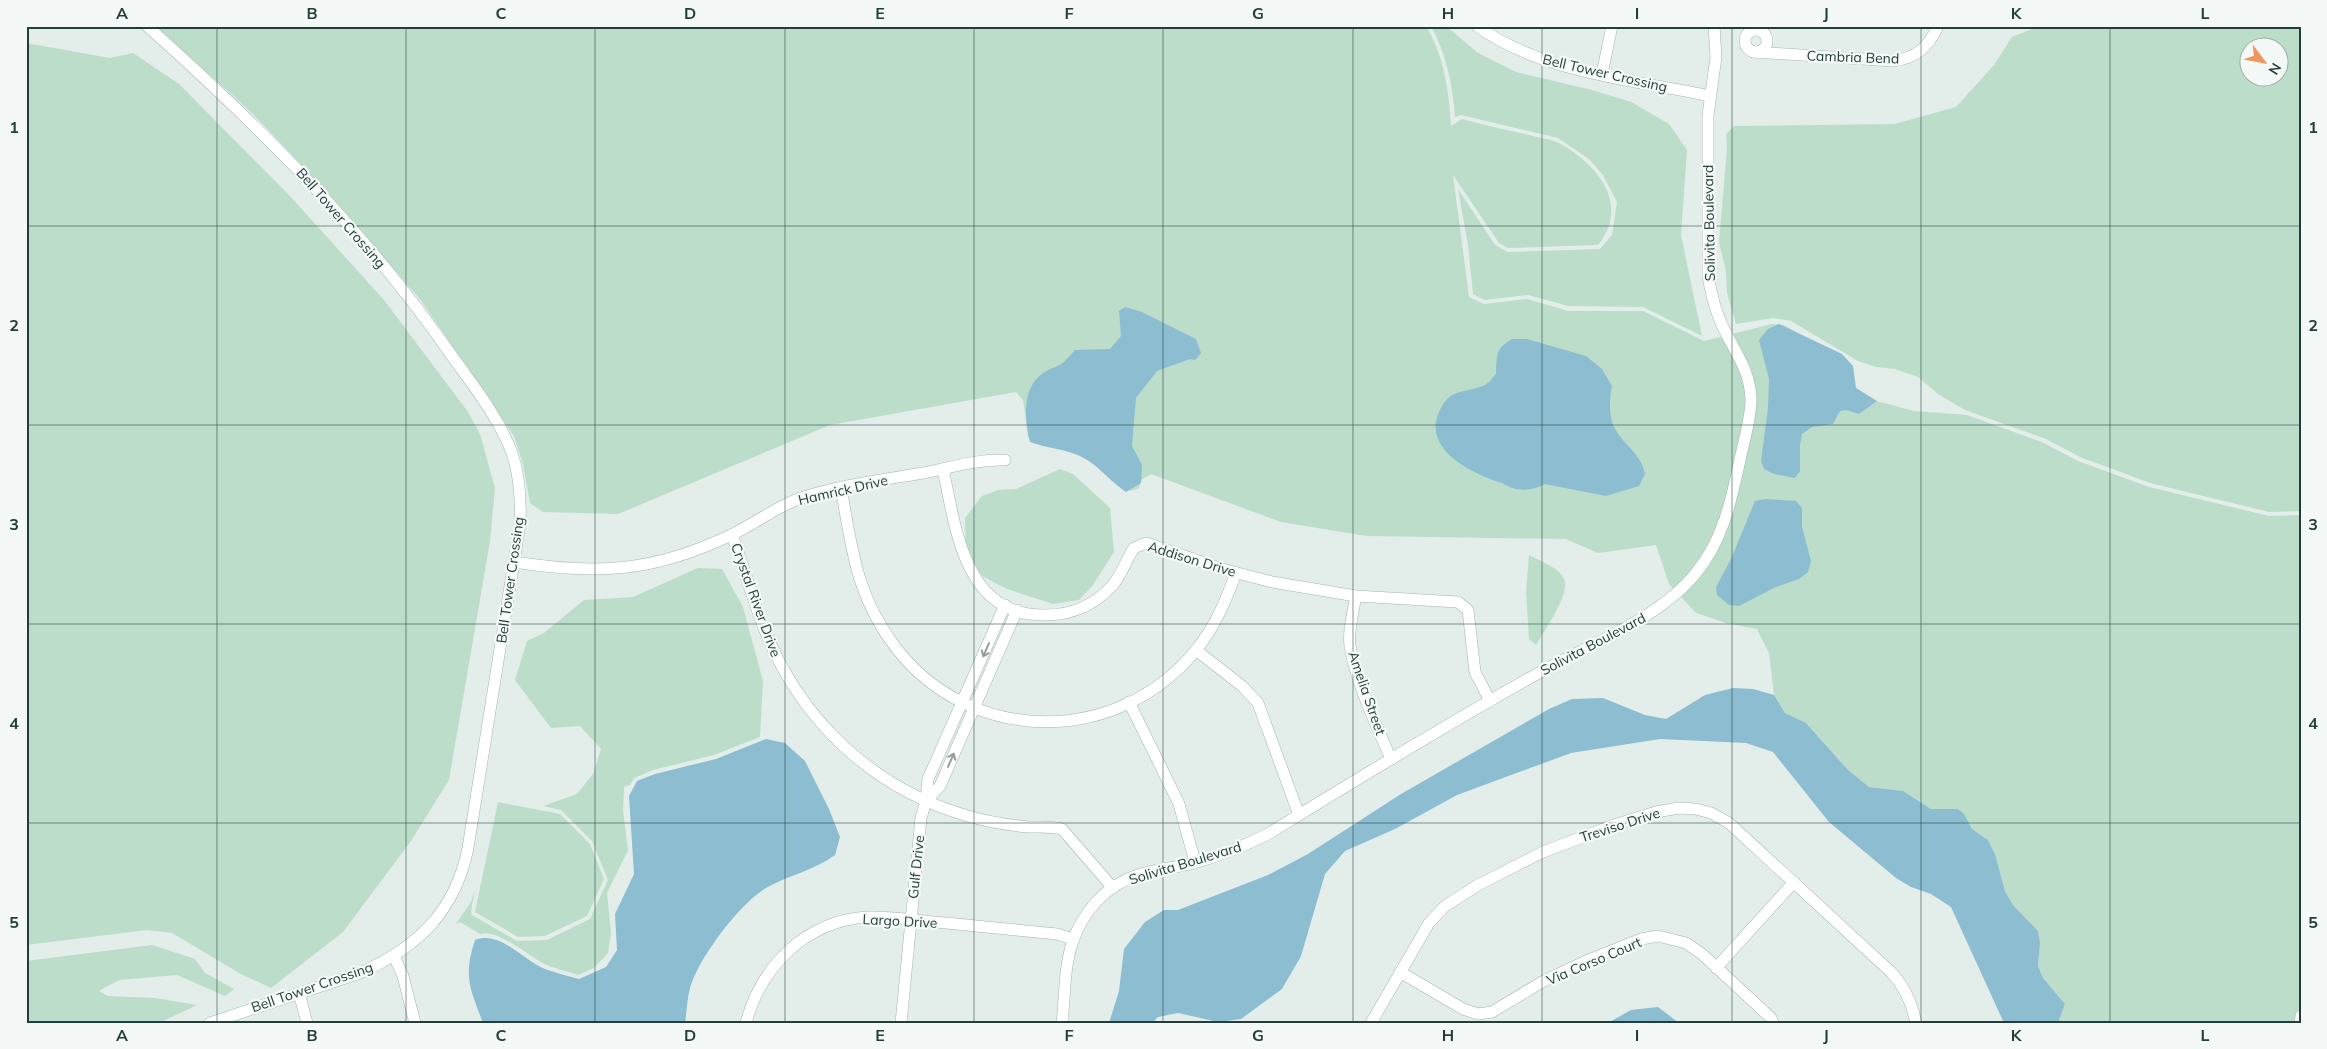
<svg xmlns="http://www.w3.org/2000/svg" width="2327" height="1049" font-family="Mulish,sans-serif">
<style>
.green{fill:#bcddca;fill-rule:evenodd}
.water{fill:#8cbdd1}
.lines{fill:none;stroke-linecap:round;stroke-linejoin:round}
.minor-casing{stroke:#a6b5b2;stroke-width:12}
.minor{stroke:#fff;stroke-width:11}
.oneway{stroke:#919e9c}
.grid{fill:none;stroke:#233e3a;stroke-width:1;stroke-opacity:0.55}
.labels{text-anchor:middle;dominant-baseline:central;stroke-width:4.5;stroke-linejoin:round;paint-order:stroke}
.street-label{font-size:14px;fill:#233e3a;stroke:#f4f9f7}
.neatline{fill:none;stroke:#233e3a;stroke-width:2}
.grid-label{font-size:16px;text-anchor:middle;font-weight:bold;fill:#233e3a}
</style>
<rect width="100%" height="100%" fill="#e3edea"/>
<!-- green -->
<g class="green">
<path d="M156,26H1426C1444,56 1449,91 1451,126L1462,119C1484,125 1507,130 1529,135C1539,138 1551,139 1559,143C1597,164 1631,204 1598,245L1508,248L1499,243L1453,175L1469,297L1484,304L1527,299L1568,311H1643L1704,341L1772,324L1784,325L1834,354L1850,394L1914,411L1967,415L2044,443L2078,461L2149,487L2269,516L2301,515V1023H2061L2059,1020L2065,1004L2043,978L2038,966L2040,943L2038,931L2013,905L2005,891L1995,854L1988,840L1972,829L1964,815L1958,809H1931L1903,791L1869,787L1848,770L1806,723L1785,713L1774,695L1769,653L1757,629L1726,623L1696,613L1669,584L1656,545L1598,553L1566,539L1366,536L1281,522L1151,474L1141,480L1139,488L1131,491L1120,486L1091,461L1066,449L1036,443L1028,437L1023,400L1016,392L830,425L618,514L543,512L530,503L523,464L514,436L420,299L324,189L252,113Z"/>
<path d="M1431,26H1446L1478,53L1516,72L1592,90L1631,102L1669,124L1687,150L1681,235L1702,336L1643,307L1568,306L1528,295L1484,300L1473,294L1468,245L1458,189L1495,245L1508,252L1600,249L1612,235L1617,202L1603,175L1589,159L1558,138L1461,115L1455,117C1453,86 1446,53 1431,26Z"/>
<path d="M2040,26H2301V511L2269,512L2150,483L2080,457L2046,439L1965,410L1938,394L1918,377L1895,369L1876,367L1858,361L1791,321L1773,318L1736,324L1727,293L1726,271L1719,242L1727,149L1726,134L1734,126L1895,124L1956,107L1994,65L2012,37ZM2250,48H2280V78H2250Z"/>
<polygon points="26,43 110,58 133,53 179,84 289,195 384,300 468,412 480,434 495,488 490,541 449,780 411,841 343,932 271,988 241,974 172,933 147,930 26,945"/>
<polygon points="1060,469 1073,474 1110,508 1114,552 1093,585 1079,600 1053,604 1007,589 982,576 966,551 965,518 982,496 998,490 1016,489"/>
<path d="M1529,555C1539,561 1559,567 1564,579C1571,593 1544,631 1536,645L1529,639L1526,591Z"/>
<path d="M698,568L722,569L743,607L763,681L760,737L714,755L653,770L634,778L630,785L624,787L623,811L628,850L607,893L611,933L608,953L594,968L578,975C567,971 555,969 545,964C529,957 498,928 480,934L460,922L456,924L471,902L475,890L471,911L472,915L517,941L547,940L590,919L608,880L592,841L561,810L543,806L577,794L593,774L601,749L580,726L551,728L515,680L527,641L544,633L584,600L633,597Z"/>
<polygon points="498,802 560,814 590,844 604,879 587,916 545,936 518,937 475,912"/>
<polygon points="152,945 195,959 205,973 234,989 225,996 177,975 119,980 99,991 108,996 155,998 197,1005 159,1023 26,1023 26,961"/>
</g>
<!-- water -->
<g class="water">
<path d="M1125,307L1142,312L1196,339L1201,353L1195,360L1190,359L1157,371L1136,398L1132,446L1142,465L1141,483L1126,492C1109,481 1098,464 1080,456C1065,449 1046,448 1030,442C1025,418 1021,389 1043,373C1048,369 1055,368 1061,364C1066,361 1070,355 1075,350L1110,349L1121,336L1119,311Z"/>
<polygon points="1779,324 1842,354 1853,366 1856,388 1877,401 1859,414 1846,410 1840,411 1833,424 1812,427 1802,434 1800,445 1800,471 1795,478 1774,474 1764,469 1761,461 1768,408 1769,379 1759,340 1768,329"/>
<path d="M1512,339H1527L1586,356L1602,369L1612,386C1609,401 1608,419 1617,432C1627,448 1641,454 1645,474L1639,486L1606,496L1545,484C1536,489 1526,491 1516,489C1511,488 1506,485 1502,483C1473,474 1422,450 1439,412C1450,387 1464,394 1485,385C1489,383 1493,377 1496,374C1497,355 1495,349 1512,339Z"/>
<polygon points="1766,499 1796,501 1802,508 1802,527 1811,561 1808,572 1799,579 1776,587 1739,606 1729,605 1717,595 1716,587 1731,559 1755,501"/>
<polygon points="1733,688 1753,689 1774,695 1785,713 1806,723 1848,770 1869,787 1903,791 1931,809 1958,809 1964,814 1972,829 1988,840 1995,854 2005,891 2013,905 2038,931 2040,943 2038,966 2043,978 2065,1004 2059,1020 2061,1023 2004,1023 1951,907 1931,894 1911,887 1896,878 1829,822 1773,752 1746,743 1660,739 1571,753 1457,795 1395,829 1345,851 1325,874 1301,956 1282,989 1241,1019 1218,1022 1178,1013 1158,1017 1152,1023 1109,1023 1119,991 1124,949 1145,922 1164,910 1178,910 1268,875 1308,854 1401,794 1549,709 1572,699 1603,698 1645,715 1666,719 1705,695"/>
<path d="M766,739L785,743L805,761L829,809L840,837L835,855C813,871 789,875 766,888C739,904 698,959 690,988C687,999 687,1011 685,1023H483C470,988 463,977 475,940C500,930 523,960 545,969C556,973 568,976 579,979L606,967L617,950L615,914L634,874L629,796L637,781L655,774L716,759Z"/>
<polygon points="1658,1007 1679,1023 1608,1023 1631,1010"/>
</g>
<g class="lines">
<defs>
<g id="minor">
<path d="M147,26C259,126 366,232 452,356C474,387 499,418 512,453C520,476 521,500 520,524L468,848C455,912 418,947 360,973L210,1023"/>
<path d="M1477,26C1542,73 1634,80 1710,96"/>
<circle cx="1756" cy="41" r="11"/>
<path d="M1754,52L1893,61C1916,58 1928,48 1938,26"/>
<polyline points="1602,74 1612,26"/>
<path d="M943,469C956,529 964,617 1046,615C1071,615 1094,605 1111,587C1122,576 1125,561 1134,548L1146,543L1222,569L1272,582L1356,596L1458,602L1468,610L1475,672L1490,701"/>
<path d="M841,488C852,549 856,596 896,648C972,746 1118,746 1196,650C1215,627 1226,600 1236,573"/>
<path d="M732,535C744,566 752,598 764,628C800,720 873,789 968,816C988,822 1008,825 1028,827C1039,827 1051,826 1062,829L1113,888"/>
<path d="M514,562C597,575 654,572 731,535C755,524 775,507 801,498C840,485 882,480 923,473C949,468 978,459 1005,460"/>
<path d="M1356,596C1353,612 1348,630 1350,646C1355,680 1377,727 1391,759"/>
<polyline points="1196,650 1242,686 1258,703 1299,815"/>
<polyline points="1129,702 1179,804 1195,862"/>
<polyline points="926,801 940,786 1017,610"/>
<polyline points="394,956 403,976 415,1023"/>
<polyline points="1716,968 1794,882"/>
<polyline points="1400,972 1463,1009 1478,1014 1492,1012 1542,982 1586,961 1641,939 1658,936 1686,943 1702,954 1771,1018 1773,1023"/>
<polyline points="299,993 307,1023"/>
<path d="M746,1023C761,966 806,921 867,917C893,916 920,921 946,923C983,927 1020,930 1057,934L1073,939"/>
<polyline points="901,1023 921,818 926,801 928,779 1005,605"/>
<path d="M1062,1023C1065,997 1064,968 1072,944C1082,912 1106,885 1138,875C1155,869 1175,868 1194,863C1219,856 1244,846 1268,834C1357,779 1446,725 1537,674C1588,645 1659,619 1696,573C1724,539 1732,497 1741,455C1745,437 1751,417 1751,399C1750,370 1735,352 1723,327C1715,311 1711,293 1708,276V115L1716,57L1714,26"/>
<path d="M1371,1023L1429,923L1445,906L1478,885L1543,852L1614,825L1656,812L1679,808L1696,809L1711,813L1729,823L1891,972C1905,987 1912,1003 1916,1023"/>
<polyline points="2300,1023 2301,1016"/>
</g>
</defs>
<!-- minor casing -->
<use href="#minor" class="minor-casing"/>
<!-- minor -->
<use href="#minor" class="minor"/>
</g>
<!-- one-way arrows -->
<defs><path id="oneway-shaft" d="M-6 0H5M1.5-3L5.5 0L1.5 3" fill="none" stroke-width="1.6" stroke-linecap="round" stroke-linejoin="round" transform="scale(1.25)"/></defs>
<g class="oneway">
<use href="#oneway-shaft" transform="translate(986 650) rotate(114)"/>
<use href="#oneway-shaft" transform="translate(951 760) rotate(-66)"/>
</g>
<!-- grid -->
<path class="grid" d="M217,26V1023M406,26V1023M595,26V1023M785,26V1023M974,26V1023M1163,26V1023M1353,26V1023M1542,26V1023M1732,26V1023M1921,26V1023M2110,26V1023M26,226H2301M26,425H2301M26,624H2301M26,823H2301"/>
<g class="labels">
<!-- street labels -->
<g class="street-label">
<text transform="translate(1853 57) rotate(2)">Cambria Bend</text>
<text transform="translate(1605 73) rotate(13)">Bell Tower Crossing</text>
<text transform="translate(341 218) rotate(49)">Bell Tower Crossing</text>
<text transform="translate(1709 223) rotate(-91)">Solivita Boulevard</text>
<text transform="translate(843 490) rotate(-13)">Hamrick Drive</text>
<text transform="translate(1192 559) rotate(17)">Addison Drive</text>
<text transform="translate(510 580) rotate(-82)">Bell Tower Crossing</text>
<text transform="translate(756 600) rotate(70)">Crystal River Drive</text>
<text transform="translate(1593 644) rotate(-28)">Solivita Boulevard</text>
<text transform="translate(1367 693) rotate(71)">Amelia Street</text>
<text transform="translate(1620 825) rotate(-18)">Treviso Drive</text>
<text transform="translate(1185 863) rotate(-17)">Solivita Boulevard</text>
<text transform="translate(916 867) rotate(-84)">Gulf Drive</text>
<text transform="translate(900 921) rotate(3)">Largo Drive</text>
<text transform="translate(1594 961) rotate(-23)">Via Corso Court</text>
<text transform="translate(312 987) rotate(-19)">Bell Tower Crossing</text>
</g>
</g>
<!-- border -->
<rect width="2327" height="1049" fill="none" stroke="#f4f9f7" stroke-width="55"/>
<!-- north arrow -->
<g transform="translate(2264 62) rotate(122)"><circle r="24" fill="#f4f9f7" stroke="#a0aeab"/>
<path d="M0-4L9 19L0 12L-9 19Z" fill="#f0955e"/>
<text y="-8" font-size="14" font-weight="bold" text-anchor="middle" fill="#233e3a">N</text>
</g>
<rect x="28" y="28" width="2272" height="994" class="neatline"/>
<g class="grid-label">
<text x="122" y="19">A</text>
<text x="312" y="19">B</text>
<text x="501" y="19">C</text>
<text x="690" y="19">D</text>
<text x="880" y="19">E</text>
<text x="1069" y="19">F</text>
<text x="1258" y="19">G</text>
<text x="1448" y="19">H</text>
<text x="1637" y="19">I</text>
<text x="1826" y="19">J</text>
<text x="2016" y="19">K</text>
<text x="2205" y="19">L</text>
<text x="14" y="133">1</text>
<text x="2313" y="133">1</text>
<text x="14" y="331">2</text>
<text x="2313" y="331">2</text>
<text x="14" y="530">3</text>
<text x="2313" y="530">3</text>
<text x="14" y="729">4</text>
<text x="2313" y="729">4</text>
<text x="14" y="928">5</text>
<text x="2313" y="928">5</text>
<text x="122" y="1041">A</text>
<text x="312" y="1041">B</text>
<text x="501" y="1041">C</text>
<text x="690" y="1041">D</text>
<text x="880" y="1041">E</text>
<text x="1069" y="1041">F</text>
<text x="1258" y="1041">G</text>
<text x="1448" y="1041">H</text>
<text x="1637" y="1041">I</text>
<text x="1826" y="1041">J</text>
<text x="2016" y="1041">K</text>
<text x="2205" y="1041">L</text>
</g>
</svg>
